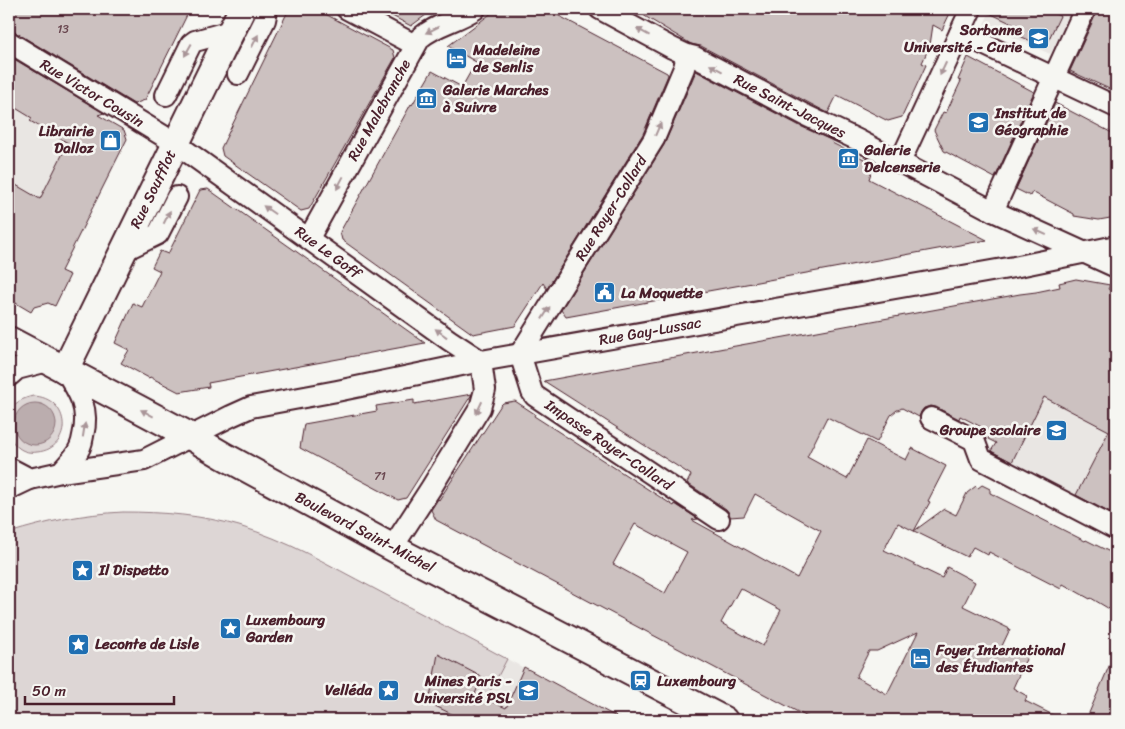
<svg xmlns="http://www.w3.org/2000/svg" width="1125" height="729" font-family="Sriracha,sans-serif">
<style>
.built{fill:#e9e6e3}
.green{fill:#ddd6d5;stroke:#947a80}
.water{fill:#bbadae;stroke:#8e747a}
.building{fill:#ccc1c0;stroke:#4a1f2b;fill-rule:evenodd}
.lines{fill:none;stroke-linecap:round;stroke-linejoin:round}
.minor-casing{stroke:#4a1f2b;stroke-width:24}
.major-casing{stroke:#4a1f2b;stroke-width:30}
.minor{stroke:#f6f6f2;stroke-width:20}
.major{stroke:#f6f6f2;stroke-width:26}
.oneway{fill:#a99598}
.labels{text-anchor:middle;dominant-baseline:central;stroke-width:5;stroke-linejoin:round;paint-order:stroke}
.number-label{font-size:12px;fill:#6a4850}
.poi-label{font-size:15px;font-weight:bold;fill:#4a1f2b;stroke:#f6f6f2;text-anchor:start}
.street-label{font-size:15px;fill:#4a1f2b;stroke:#f6f6f2}
</style>
<rect width="100%" height="100%" fill="#f6f6f2"/>
<filter id="ink" filterUnits="userSpaceOnUse"><feTurbulence type="fractalNoise" baseFrequency=".02" numOctaves="2"/><feDisplacementMap in="SourceGraphic" scale="10" xChannelSelector="R" yChannelSelector="G"/><feConvolveMatrix kernelMatrix="1 2 1 2 8 2 1 2 1" color-interpolation-filters="sRGB"/></filter>
<g filter="url(#ink)">
<!-- built -->
<g class="built">
<polygon points="991,9 1073,9 1050,54 984,24"/>
<polygon points="9,61 86,107 22,236 9,229"/>
<polygon points="1116,355 1116,518 990,454 996,443 993,441 1021,385 1086,419"/>
<polygon points="507,659 614,716 624,720 475,720"/>
</g>
<!-- green -->
<g class="green">
<path d="M33,396C71,397 74,449 37,452C31,453 24,452 19,448C12,443 9,437 9,428C9,424 8,417 9,413C12,403 24,398 33,396Z"/>
<path d="M123,512C162,512 202,515 239,526C287,540 329,565 373,588C418,612 463,635 507,659L475,720H9V533C48,521 83,514 123,512Z"/>
</g>
<!-- water -->
<circle class="water" cx="35" cy="424" r="21"/>
<!-- building -->
<g class="building">
<polygon points="9,9 190,9 145,100 134,104 15,32 9,30"/>
<polygon points="289,9 316,9 393,50 395,58 309,209 301,211 223,156 221,148"/>
<polygon points="379,9 434,9 411,26"/>
<polygon points="497,9 546,9 667,73 668,75 643,134 547,289 543,283 515,326 473,334 342,240 340,232 411,104 412,105 432,71 462,87 476,62 448,46"/>
<polygon points="633,9 952,9 942,30 933,25 930,45 922,63 926,65 902,117 888,121 837,95 828,113 701,46 691,44"/>
<polygon points="983,9 1057,9 1055,14 1060,16 1045,47 1015,34 1019,27 983,10"/>
<polygon points="1097,9 1116,9 1116,92 1070,71 1096,14"/>
<polygon points="9,56 104,113 98,115 124,130 127,139 61,271 70,275 55,306 48,303 34,307 31,312 9,299 9,181 40,199 68,143 30,121 32,118 9,104"/>
<polygon points="968,57 1034,92 995,178 944,151 934,130 943,112 946,113 961,81 958,80"/>
<polygon points="696,71 800,126 833,141 832,143 874,164 869,179 987,240 566,317 561,310 664,145"/>
<polygon points="1055,103 1116,135 1116,217 1099,220 1074,216 1074,214 1032,192 1030,196 1016,189"/>
<polygon points="208,189 304,257 425,343 208,383 209,387 179,392 150,377 149,378 121,363 129,350 115,343 133,303 142,307 160,271 152,267 160,251 168,254 200,190"/>
<path d="M1076,279L1110,285L1108,289L1116,294V516L1076,495L1109,431L1044,397L1012,462L991,451L996,443L988,439L991,432L960,416L959,419L936,407L931,406L924,408L921,412L919,417L902,408L898,410H897L891,415L877,442L827,417L807,457L847,479L867,440L906,460L912,448L946,466L928,501L930,502L914,531L898,523L884,550L942,578L947,567L975,582L963,606L1010,629L1002,646L1027,657L1013,688L1027,696L1025,701L1063,720H813L436,520L431,510L438,499L439,500L501,405L503,403L515,401L535,414L534,416L674,506L675,504L698,519L692,520L797,578L821,531L755,494L744,516L730,517L729,513L726,509L687,483L691,475L544,381L1020,294L1036,292L1060,287L1059,283ZM635,524L687,552L665,593L613,564ZM740,588L781,610L763,646L721,623ZM918,632L887,694L856,677L869,651H877Z"/>
<polygon points="472,394 406,498 398,500 300,448 304,424 377,411 376,406 414,400 414,404"/>
<polygon points="982,485 990,489 990,493 1085,541 1086,540 1116,555 1116,613 1091,598 1090,599 1063,584 1061,589 989,552 988,555 973,547 967,557 914,531 944,509 956,515 967,493 976,486 978,488"/>
<polygon points="1116,650 1116,720 1086,720"/>
<polygon points="438,654 482,677 475,694 506,708 524,667 622,720 464,720 429,703"/>
</g>
<g class="lines">
<defs>
<g id="minor">
<polyline points="347,9 415,45"/>
<polyline points="600,9 672,48 687,55 695,57 805,115 858,140 993,211 1116,267"/>
<polyline points="960,33 1116,107"/>
<polyline points="9,42 175,143 449,340 481,361"/>
<polyline points="687,55 684,68 654,139 520,354 532,392 535,396 719,519"/>
<polyline points="238,74 265,20 266,15 262,9"/>
<polyline points="166,95 191,44 195,41 231,31"/>
<polyline points="900,162 971,9"/>
<polyline points="993,211 1085,9"/>
<path d="M309,238L420,38C436,24 458,21 475,9"/>
<polyline points="123,251 158,234 177,197"/>
<polyline points="9,376 17,369 48,361"/>
<polyline points="931,418 974,440 981,459 1116,529"/>
<polyline points="9,468 30,479"/>
<path d="M61,472C65,467 70,462 74,457C79,451 82,443 83,436C90,409 79,392 65,370"/>
<polyline points="9,489 30,479 61,472 144,460 231,416 251,407 337,391 481,361 1014,267 1116,246"/>
<polyline points="392,548 431,488 480,408 485,390 481,361"/>
</g>
<g id="major">
<polyline points="9,340 190,436 224,456 406,555 540,624 724,720"/>
<polyline points="65,370 242,9"/>
</g>
</defs>
<!-- minor casing -->
<use href="#minor" class="minor-casing"/>
<!-- major casing -->
<use href="#major" class="major-casing"/>
<!-- minor -->
<use href="#minor" class="minor"/>
<!-- major -->
<use href="#major" class="major"/>
</g>
<!-- one-way arrows -->
<defs><path id="oneway-solid" d="M-6-.8H1V-3.2L6.5 0L1 3.2V.8H-6Z" transform="scale(1.25)"/></defs>
<g class="oneway">
<use href="#oneway-solid" transform="translate(432 30) rotate(154)"/>
<use href="#oneway-solid" transform="translate(643 32) rotate(-151)"/>
<use href="#oneway-solid" transform="translate(255 41) rotate(-63)"/>
<use href="#oneway-solid" transform="translate(188 50) rotate(119)"/>
<use href="#oneway-solid" transform="translate(716 68) rotate(-152)"/>
<use href="#oneway-solid" transform="translate(943 69) rotate(115)"/>
<use href="#oneway-solid" transform="translate(658 129) rotate(-67)"/>
<use href="#oneway-solid" transform="translate(340 183) rotate(118)"/>
<use href="#oneway-solid" transform="translate(269 210) rotate(-145)"/>
<use href="#oneway-solid" transform="translate(167 217) rotate(-63)"/>
<use href="#oneway-solid" transform="translate(1040 232) rotate(-155)"/>
<use href="#oneway-solid" transform="translate(546 313) rotate(-58)"/>
<use href="#oneway-solid" transform="translate(441 333) rotate(-144)"/>
<use href="#oneway-solid" transform="translate(479 408) rotate(115)"/>
<use href="#oneway-solid" transform="translate(147 413) rotate(-152)"/>
<use href="#oneway-solid" transform="translate(84 430) rotate(-81)"/>
</g>
</g>
<!-- icons -->
<defs>
<symbol id="university-square" viewBox="-11 -11 22 22"><rect x="-9" y="-9" width="18" height="18" rx="4" fill="#1f6fb2" stroke="#f6f6f2"/><path d="M0-5L7-2L0 1L-7-2ZM-4 1L0 2.5L4 1V4Q0 6-4 4Z" fill="#fff"/></symbol>
<symbol id="hotel-square" viewBox="-11 -11 22 22"><rect x="-9" y="-9" width="18" height="18" rx="4" fill="#1f6fb2" stroke="#f6f6f2"/><path d="M-6-4.5h1.5V1H6V5H4.5V3h-9V5H-6ZM-4 0a1.8 1.8 0 1 1 3.6 0ZM.5 0V-2.5h3Q6-2.5 6 0Z" fill="#fff"/></symbol>
<symbol id="museum-square" viewBox="-11 -11 22 22"><rect x="-9" y="-9" width="18" height="18" rx="4" fill="#1f6fb2" stroke="#f6f6f2"/><path d="M0-6L6-3V-2H-6V-3ZM-5-1h2V3h-2ZM-1-1h2V3h-2ZM3-1h2V3H3ZM-6 4H6V6H-6Z" fill="#fff"/></symbol>
<symbol id="shop-square" viewBox="-11 -11 22 22"><rect x="-9" y="-9" width="18" height="18" rx="4" fill="#1f6fb2" stroke="#f6f6f2"/><path d="M-5-2.5h2.3a2.7 3.5 0 0 1 5.4 0H5L5.5 6h-11ZM-1.5-2.5h3a1.5 2.3 0 0 0-3 0Z" fill="#fff"/></symbol>
<symbol id="civic-square" viewBox="-11 -11 22 22"><rect x="-9" y="-9" width="18" height="18" rx="4" fill="#1f6fb2" stroke="#f6f6f2"/><path d="M-.6-6.5H3V-4.5H.6V-3L4-1V1h2V6H-6V1h2V-1L-.6-3ZM-1.2 2.5V6h2.4V2.5Z" fill="#fff"/></symbol>
<symbol id="school-square" viewBox="-11 -11 22 22"><rect x="-9" y="-9" width="18" height="18" rx="4" fill="#1f6fb2" stroke="#f6f6f2"/><path d="M0-5L7-2L0 1L-7-2ZM-4 1L0 2.5L4 1V4Q0 6-4 4Z" fill="#fff"/></symbol>
<symbol id="sight-square" viewBox="-11 -11 22 22"><rect x="-9" y="-9" width="18" height="18" rx="4" fill="#1f6fb2" stroke="#f6f6f2"/><path d="M0-6L1.8-2.2L6-1.7L2.9 1.2L3.7 5.4L0 3.3L-3.7 5.4L-2.9 1.2L-6-1.7L-1.8-2.2Z" fill="#fff"/></symbol>
<symbol id="station-square" viewBox="-11 -11 22 22"><rect x="-9" y="-9" width="18" height="18" rx="4" fill="#1f6fb2" stroke="#f6f6f2"/><path d="M-3-6H3Q5-6 5-4V2Q5 4 3 4L4.5 6H3L1.5 4h-3L-3 6H-4.5L-3 4Q-5 4-5 2V-4Q-5-6-3-6ZM-3.5-4v3h7v-3ZM-3.5 1v1.5H-2V1ZM2 1v1.5H3.5V1Z" fill="#fff"/></symbol>
</defs>
<g fill-rule="evenodd">
<use href="#university-square" x="1026" y="26" width="25" height="25"/>
<use href="#hotel-square" x="444" y="46" width="25" height="25"/>
<use href="#museum-square" x="414" y="86" width="25" height="25"/>
<use href="#university-square" x="966" y="110" width="25" height="25"/>
<use href="#shop-square" x="98" y="128" width="25" height="25"/>
<use href="#museum-square" x="836" y="146" width="25" height="25"/>
<use href="#civic-square" x="592" y="280" width="25" height="25"/>
<use href="#school-square" x="1044" y="418" width="25" height="25"/>
<use href="#sight-square" x="70" y="558" width="25" height="25"/>
<use href="#sight-square" x="218" y="616" width="25" height="25"/>
<use href="#sight-square" x="66" y="632" width="25" height="25"/>
<use href="#hotel-square" x="908" y="646" width="25" height="25"/>
<use href="#station-square" x="628" y="668" width="25" height="25"/>
<use href="#sight-square" x="376" y="678" width="25" height="25"/>
<use href="#university-square" x="516" y="678" width="25" height="25"/>
</g>
<g class="labels">
<!-- number labels -->
<g class="number-label">
<text x="63" y="29">13</text>
<text x="380" y="476">71</text>
</g>
<!-- poi labels -->
<g class="poi-label">
<text x="1022" y="30" text-anchor="end">Sorbonne<tspan x="1022" dy="17">Université - Curie</tspan></text>
<text x="473" y="50">Madeleine<tspan x="473" dy="17">de Senlis</tspan></text>
<text x="443" y="90">Galerie Marches<tspan x="443" dy="17">à Suivre</tspan></text>
<text x="995" y="113">Institut de<tspan x="995" dy="17">Géographie</tspan></text>
<text x="94" y="131" text-anchor="end">Librairie<tspan x="94" dy="17">Dalloz</tspan></text>
<text x="864" y="150">Galerie<tspan x="864" dy="17">Delcenserie</tspan></text>
<text x="621" y="293">La Moquette</text>
<text x="1041" y="430" text-anchor="end">Groupe scolaire</text>
<text x="99" y="570">Il Dispetto</text>
<text x="246" y="620">Luxembourg<tspan x="246" dy="17">Garden</tspan></text>
<text x="95" y="644">Leconte de Lisle</text>
<text x="936" y="650">Foyer International<tspan x="936" dy="17">des Étudiantes</tspan></text>
<text x="512" y="681" text-anchor="end">Mines Paris -<tspan x="512" dy="17">Université PSL</tspan></text>
<text x="657" y="681">Luxembourg</text>
<text x="372" y="690" text-anchor="end">Velléda</text>
</g>
<!-- street labels -->
<g class="street-label">
<text transform="translate(92 93) rotate(31)">Rue Victor Cousin</text>
<text transform="translate(790 106) rotate(27)">Rue Saint-Jacques</text>
<text transform="translate(379 110) rotate(-61)">Rue Malebranche</text>
<text transform="translate(153 189) rotate(-64)">Rue Soufflot</text>
<text transform="translate(611 208) rotate(-58)">Rue Royer-Collard</text>
<text transform="translate(328 252) rotate(36)">Rue Le Goff</text>
<text transform="translate(650 331) rotate(-10)">Rue Gay-Lussac</text>
<text transform="translate(609 445) rotate(34)">Impasse Royer-Collard</text>
<text transform="translate(365 532) rotate(28)">Boulevard Saint-Michel</text>
</g>
</g>
<!-- margin -->
<rect width="1125" height="729" fill="none" stroke="#f6f6f2" stroke-width="30"/>
<rect x="15" y="15" width="1095" height="699" fill="none" stroke="#4a1f2b" stroke-width="2" filter="url(#ink)"/>
<!-- scale -->
<path d="M25 696v8h149v-8" fill="none" stroke="#4a1f2b" stroke-width="2.5"/>
<text x="32" y="696" font-size="15" fill="#4a1f2b" stroke="#f6f6f2" stroke-width="4" paint-order="stroke">50 m</text>
</svg>
